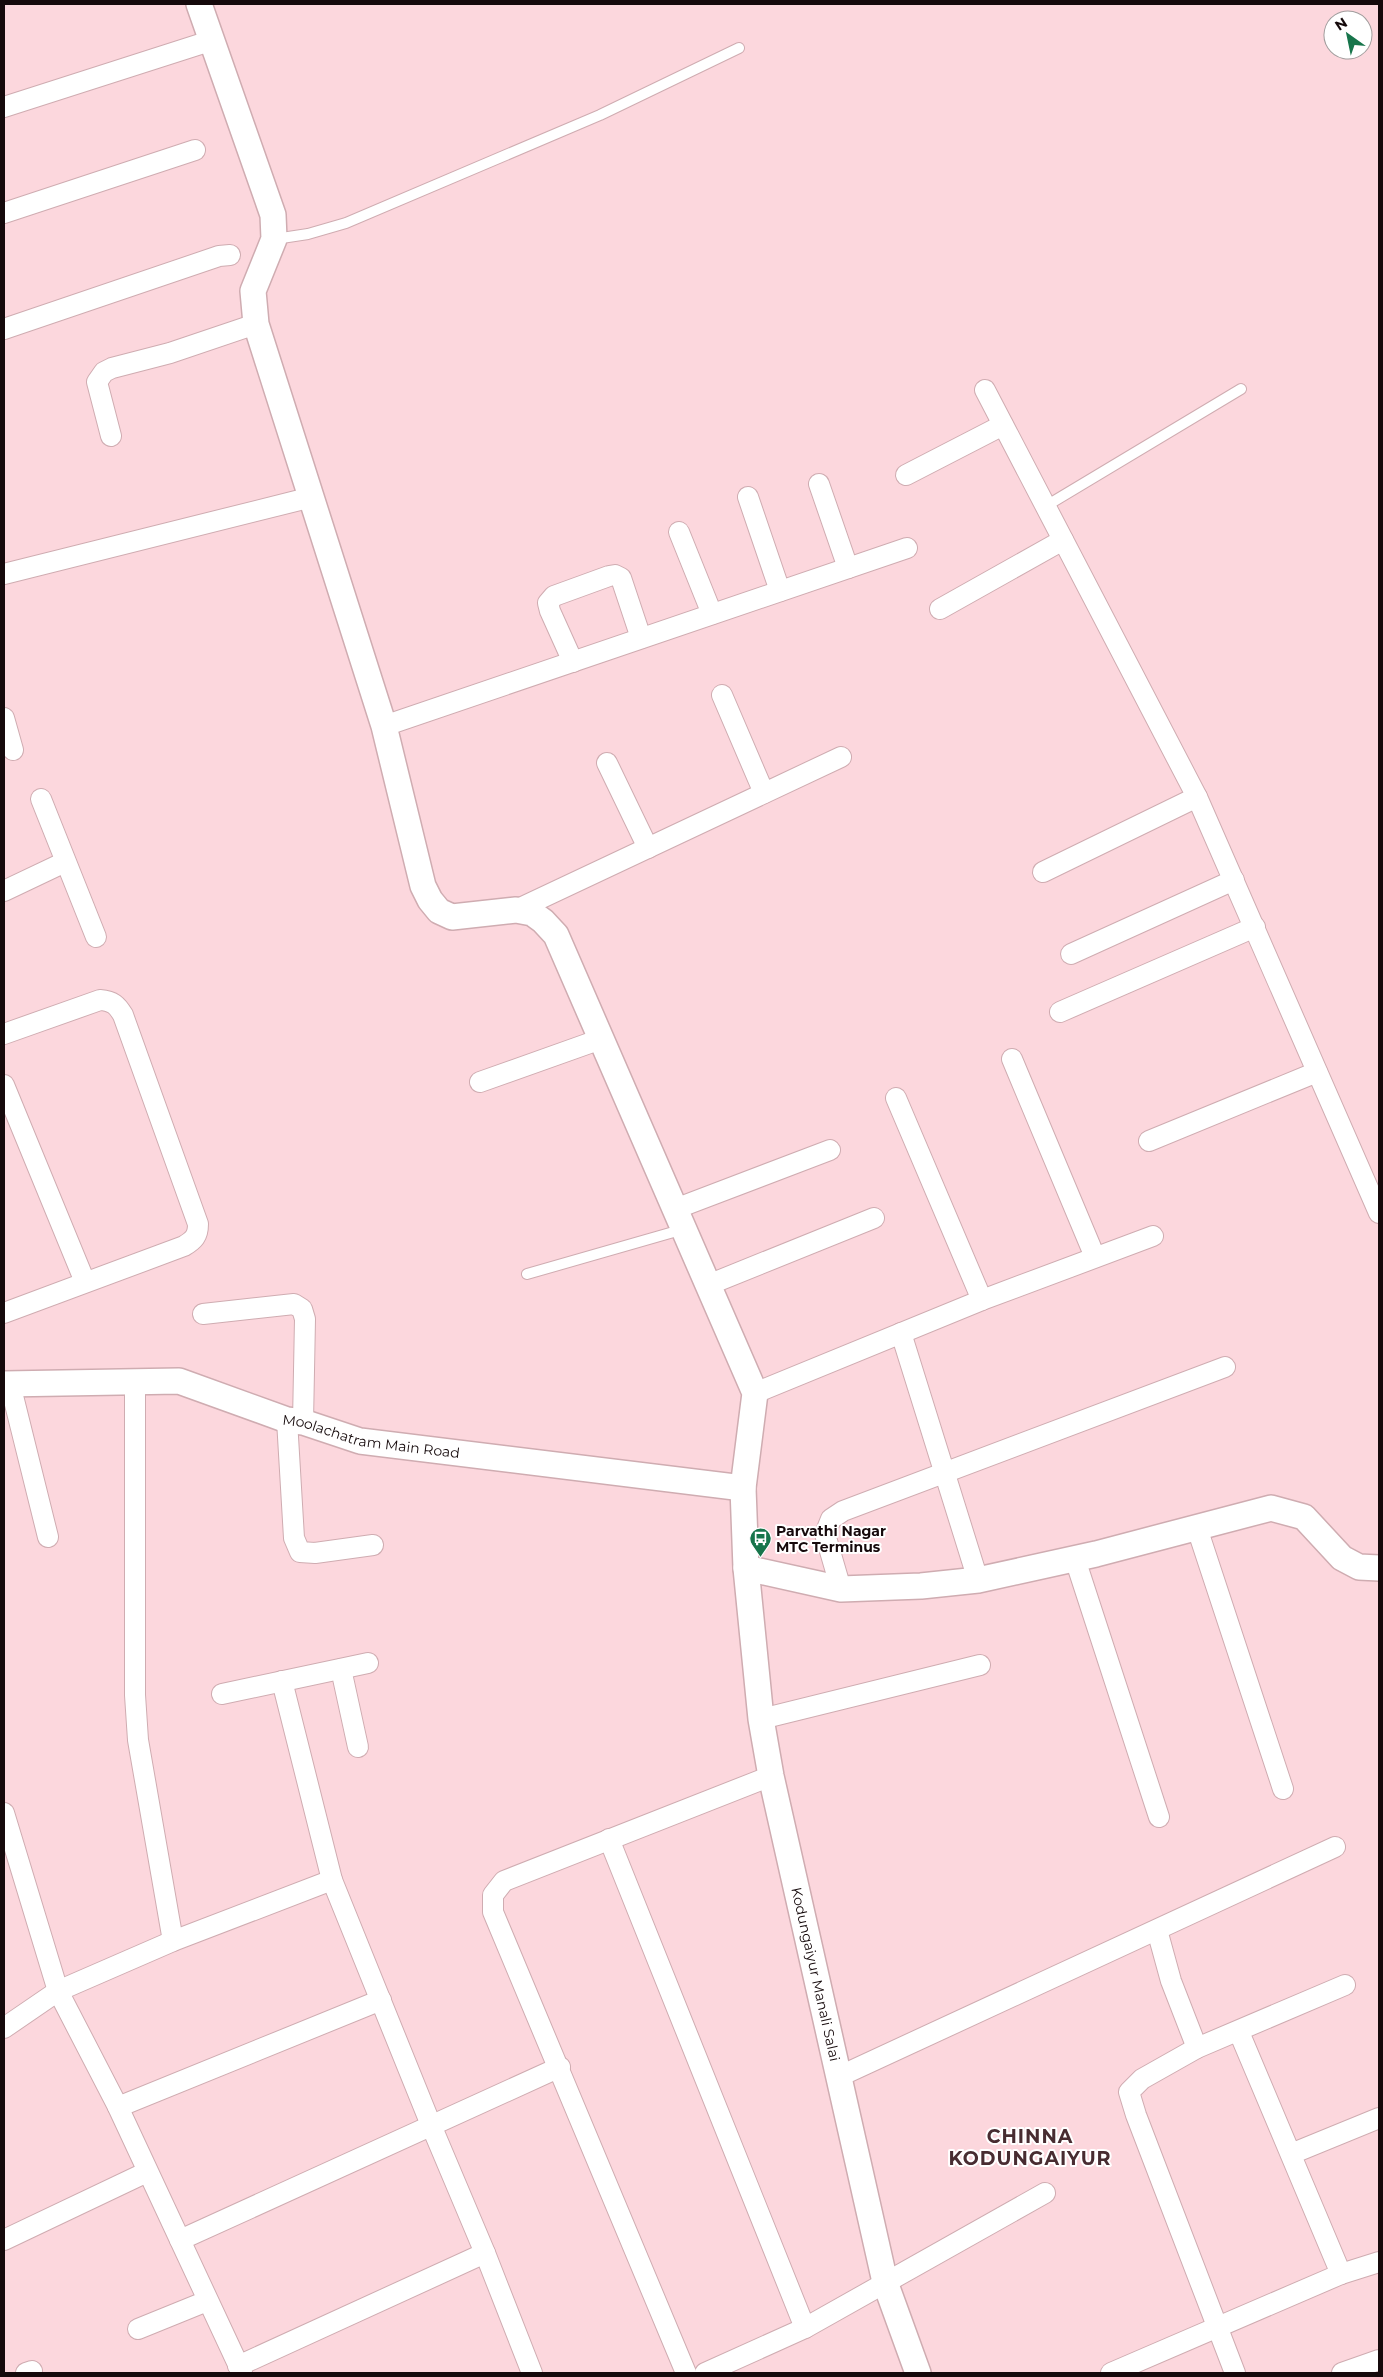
<svg xmlns="http://www.w3.org/2000/svg" width="1383" height="2377" font-family="Montserrat,sans-serif">
<style>
.lines{fill:none;stroke-linecap:round;stroke-linejoin:round}
.service-casing{stroke:#cfacb1;stroke-width:12}
.minor-casing{stroke:#cfacb1;stroke-width:22}
.tertiary-casing{stroke:#cfacb1;stroke-width:28}
.service{stroke:#fff;stroke-width:10}
.minor{stroke:#fff;stroke-width:20}
.tertiary{stroke:#fff;stroke-width:25}
.labels{text-anchor:middle;dominant-baseline:central;stroke-width:4;stroke-linejoin:round;paint-order:stroke}
.street-label{font-size:14px;fill:#15090b;stroke:#fff}
.poi-label{font-size:14px;font-weight:bold;fill:#15090b;stroke:#fff;text-anchor:start}
.district-label{font-size:19px;font-weight:bold;letter-spacing:1px;fill:#482c31;stroke:#fff}
</style>
<rect width="100%" height="100%" fill="#fcd7dd"/>
<g class="lines">
<defs>
<g id="service">
<polyline points="275,239 308,234 346,223 600,115 739,48"/>
<polyline points="1046,506 1241,389"/>
<polyline points="527,1274 684,1229"/>
</g>
<g id="minor">
<polyline points="4,107 213,40"/>
<polyline points="4,213 195,150"/>
<polyline points="4,329 219,256 230,255"/>
<polyline points="985,390 1197,797 1379,1213"/>
<polyline points="111,436 97,382 104,372 112,368 170,353 256,324"/>
<polyline points="906,475 1003,425"/>
<polyline points="819,484 848,568"/>
<polyline points="748,497 780,591"/>
<polyline points="679,532 712,614"/>
<polyline points="4,574 312,497"/>
<polyline points="940,609 1063,540"/>
<polyline points="573,662 550,611 548,603 554,596 609,576 615,575 621,578 641,638"/>
<polyline points="722,695 764,793"/>
<polyline points="4,718 13,750"/>
<polyline points="384,726 907,548"/>
<polyline points="607,763 648,848"/>
<polyline points="41,799 96,937"/>
<polyline points="1043,872 1197,797"/>
<polyline points="4,891 65,862"/>
<polyline points="516,910 841,757"/>
<polyline points="1071,954 1234,880"/>
<polyline points="1060,1012 1255,927"/>
<path d="M4,1034L100,1000C113,1001 117,1005 123,1015L198,1224C198,1236 194,1240 184,1246L4,1313"/>
<polyline points="1012,1059 1095,1257"/>
<polyline points="480,1082 601,1039"/>
<polyline points="4,1085 85,1282"/>
<polyline points="896,1098 982,1300"/>
<polyline points="1149,1141 1317,1072"/>
<polyline points="675,1209 830,1150"/>
<polyline points="708,1285 874,1218"/>
<polyline points="203,1314 294,1304 302,1309 305,1319 303,1422"/>
<polyline points="901,1333 978,1580"/>
<polyline points="135,1382 135,1695 138,1740 173,1941"/>
<polyline points="10,1384 48,1537"/>
<polyline points="755,1393 982,1300 1153,1236"/>
<polyline points="287,1420 294,1538 300,1552 315,1553 373,1545"/>
<polyline points="1197,1528 1283,1789"/>
<polyline points="1075,1559 1159,1817"/>
<polyline points="841,1589 825,1534 831,1519 843,1511 1225,1367"/>
<polyline points="341,1669 358,1747"/>
<polyline points="282,1681 332,1880 431,2125 485,2253 532,2373"/>
<polyline points="222,1694 368,1663"/>
<polyline points="761,1719 980,1665"/>
<polyline points="4,1813 58,1991 118,2107 242,2373"/>
<polyline points="609,1839 805,2328"/>
<polyline points="1157,1930 1171,1981 1197,2048"/>
<polyline points="4,2028 58,1991 173,1941 332,1880"/>
<polyline points="1239,2032 1341,2274"/>
<polyline points="838,2077 1335,1847"/>
<polyline points="118,2107 381,2000"/>
<polyline points="1291,2154 1379,2118"/>
<polyline points="4,2240 147,2172"/>
<polyline points="180,2240 560,2067"/>
<polyline points="138,2329 207,2301"/>
<polyline points="238,2366 485,2253"/>
<polyline points="26,2373 32,2371"/>
<polyline points="686,2373 493,1912 493,1895 504,1881 771,1776"/>
<polyline points="705,2373 805,2328 1045,2193"/>
<polyline points="1111,2373 1341,2274 1379,2262"/>
<polyline points="1235,2373 1136,2115 1129,2092 1142,2079 1197,2048 1345,1985"/>
<polyline points="1342,2373 1379,2360"/>
</g>
<g id="tertiary">
<path id="s1" d="M199,4L273,215L274,239L253,291L256,324L384,726L423,886L430,900L439,911L452,917L516,910L532,913L543,921L556,935L755,1393L743,1488L746,1568L761,1719L771,1776L885,2282L918,2373"/>
<path id="s2" d="M4,1384L179,1381L287,1420L303,1422L360,1441L743,1488"/>
<polyline points="746,1568 841,1589 921,1586 978,1580 1096,1554 1271,1508 1304,1517 1342,1558 1359,1567 1379,1568"/>
</g>
</defs>
<!-- service casing -->
<use href="#service" class="service-casing"/>
<!-- minor casing -->
<use href="#minor" class="minor-casing"/>
<!-- tertiary casing -->
<use href="#tertiary" class="tertiary-casing"/>
<!-- service -->
<use href="#service" class="service"/>
<!-- minor -->
<use href="#minor" class="minor"/>
<!-- tertiary -->
<use href="#tertiary" class="tertiary"/>
</g>
<!-- icons -->
<defs>
<symbol id="bus-pin" viewBox="-11 -11 22 30"><path d="M0 17L-7.5 6A9.5 9.5 0 1 1 7.5 6Z" fill="#17754b" stroke="#fff"/><path d="M-5-6H5V4H4V6H2V4H-2V6H-4V4H-5ZM-3.5-4V0h7V-4ZM-3.5 1.2v1.5H-2V1.2ZM2 1.2v1.5H3.5V1.2Z" fill="#fff"/></symbol>
</defs>
<g fill-rule="evenodd">
<use href="#bus-pin" x="748" y="1526" width="25" height="34"/>
</g>
<g class="labels">
<!-- street labels -->
<g class="street-label">
<text stroke="none"><textPath href="#s2" startOffset="376">Moolachatram Main Road</textPath></text>
<text stroke="none"><textPath href="#s1" startOffset="2169">Kodungaiyur Manali Salai</textPath></text>
</g>
<!-- poi labels -->
<g class="poi-label">
<text x="776" y="1531">Parvathi Nagar<tspan x="776" dy="16">MTC Terminus</tspan></text>
</g>
<!-- district labels -->
<g class="district-label">
<text x="1030" y="2136">CHINNA<tspan x="1030" dy="22">KODUNGAIYUR</tspan></text>
</g>
</g>
<!-- border -->
<rect width="1383" height="2377" fill="none" stroke="#15090b" stroke-width="10"/>
<!-- north arrow -->
<g transform="translate(1348 35) rotate(327)"><circle r="24" fill="#ffffff" stroke="#a19d9d"/>
<path d="M0-4L9 19L0 12L-9 19Z" fill="#17754b"/>
<text y="-8" font-size="14" font-weight="bold" text-anchor="middle" fill="#15090b">N</text>
</g>
</svg>
